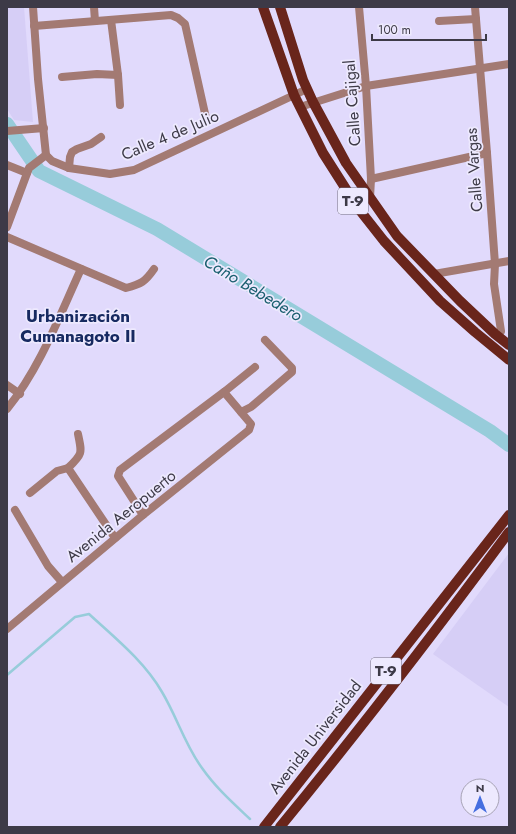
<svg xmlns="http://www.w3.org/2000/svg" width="516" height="834" font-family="Jost,sans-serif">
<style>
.built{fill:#d6cef6}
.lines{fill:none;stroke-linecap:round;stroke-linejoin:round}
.stream{stroke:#97ccda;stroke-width:2.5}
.river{stroke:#97ccda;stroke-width:14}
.street{stroke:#a37a73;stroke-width:8}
.primary{stroke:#69251b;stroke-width:10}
.labels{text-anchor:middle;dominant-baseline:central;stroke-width:3.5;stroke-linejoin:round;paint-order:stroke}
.shield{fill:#ede9fe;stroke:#726e7e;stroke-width:1}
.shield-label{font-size:15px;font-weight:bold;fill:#3d3a47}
.street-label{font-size:16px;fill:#3d3a47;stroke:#ede9fe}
.water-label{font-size:17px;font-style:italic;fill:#1a5f6f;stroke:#ede9fe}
.neighbourhood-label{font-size:17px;font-weight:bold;fill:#172a61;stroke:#ede9fe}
</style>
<rect width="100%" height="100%" fill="#e1dafc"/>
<!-- built -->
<g class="built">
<polygon points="7,7 24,7 33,122 14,120 7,109"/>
<polygon points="509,553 509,707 433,654"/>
</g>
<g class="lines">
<!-- stream -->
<path class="stream" d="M7,675L75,617L89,614C115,638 144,661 162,692C177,717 185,745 202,768C216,788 233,803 250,819"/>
<!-- river -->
<polyline class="river" points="7,124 39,171 157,229 490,431 509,445"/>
<!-- street -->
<g class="street">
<polyline points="33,7 38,79 46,155 52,161 69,168 110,174 134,170 307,89"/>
<polyline points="94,7 95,21"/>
<polyline points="359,7 366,86 371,179 370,198"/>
<polyline points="475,7 487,153 495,264 494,284 501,331"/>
<polyline points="111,20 118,75 120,105"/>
<polyline points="439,21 476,19"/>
<polyline points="34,26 171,15 178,18 185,24 206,118"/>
<polyline points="62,77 97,74 118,75"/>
<polyline points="300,107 366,86 509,64"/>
<polyline points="7,131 44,128"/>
<polyline points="7,165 27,173"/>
<polyline points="69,168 70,157 72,152 77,149 91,144 101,137"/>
<polyline points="371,179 487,153"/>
<polyline points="7,227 29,168 46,155"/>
<path d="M7,237L126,288C141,284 145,282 154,269"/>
<polyline points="434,274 509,261"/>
<polyline points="7,385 20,394"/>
<path d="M7,409C40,368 59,317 81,269"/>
<polyline points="241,412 251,407 292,372 292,368 265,340"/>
<path d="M78,434C82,453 83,454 68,468L115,538"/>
<polyline points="30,493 57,471 68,468"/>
<polyline points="15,510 48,566 62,582"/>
<polyline points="143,515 118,476 120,470 224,392 255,367"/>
<polyline points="7,629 143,515 249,430 251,424 224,392"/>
</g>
<!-- primary -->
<g class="primary">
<polyline points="263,7 294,95 323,153 358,208 384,241 440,301 475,332 509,360"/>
<polyline points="280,7 303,80 313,102 346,163 397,236 460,301 495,334 509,345"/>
<polyline points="264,827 509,515"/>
<path d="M280,827C359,731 435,632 509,532"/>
</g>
</g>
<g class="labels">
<!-- shield labels -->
<g class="shield">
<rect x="338" y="188" width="30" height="26" rx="3"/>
<rect x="371" y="658" width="30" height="26" rx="3"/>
</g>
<g class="shield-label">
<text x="353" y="201">T-9</text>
<text x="386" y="671">T-9</text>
</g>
<!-- street labels -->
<g class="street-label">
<text transform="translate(352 103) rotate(-94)">Calle Cajigal</text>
<text transform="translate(170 135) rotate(-23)">Calle 4 de Julio</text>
<text transform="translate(474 170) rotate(-94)">Calle Vargas</text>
<text transform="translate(121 516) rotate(-39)">Avenida Aeropuerto</text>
<text transform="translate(315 737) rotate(-52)">Avenida Universidad</text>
</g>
<!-- water labels -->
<g class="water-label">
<text transform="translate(253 288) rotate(31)">Caño Bebedero</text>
</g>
<!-- neighbourhood labels -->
<g class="neighbourhood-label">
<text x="78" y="316">Urbanización<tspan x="78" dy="20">Cumanagoto II</tspan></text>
</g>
</g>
<!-- border -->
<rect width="516" height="834" fill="none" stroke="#3d3a47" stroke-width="16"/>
<!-- north arrow -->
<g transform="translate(480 798)"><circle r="19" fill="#ede9fe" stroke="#a7a3b5"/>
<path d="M0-3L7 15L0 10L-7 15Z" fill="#456ee0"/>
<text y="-6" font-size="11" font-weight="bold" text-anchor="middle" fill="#3d3a47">N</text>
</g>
<!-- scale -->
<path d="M372 34v6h114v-6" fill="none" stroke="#3d3a47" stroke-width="2"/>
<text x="378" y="34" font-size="12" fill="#3d3a47" stroke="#ede9fe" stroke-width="3" paint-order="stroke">100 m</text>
</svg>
